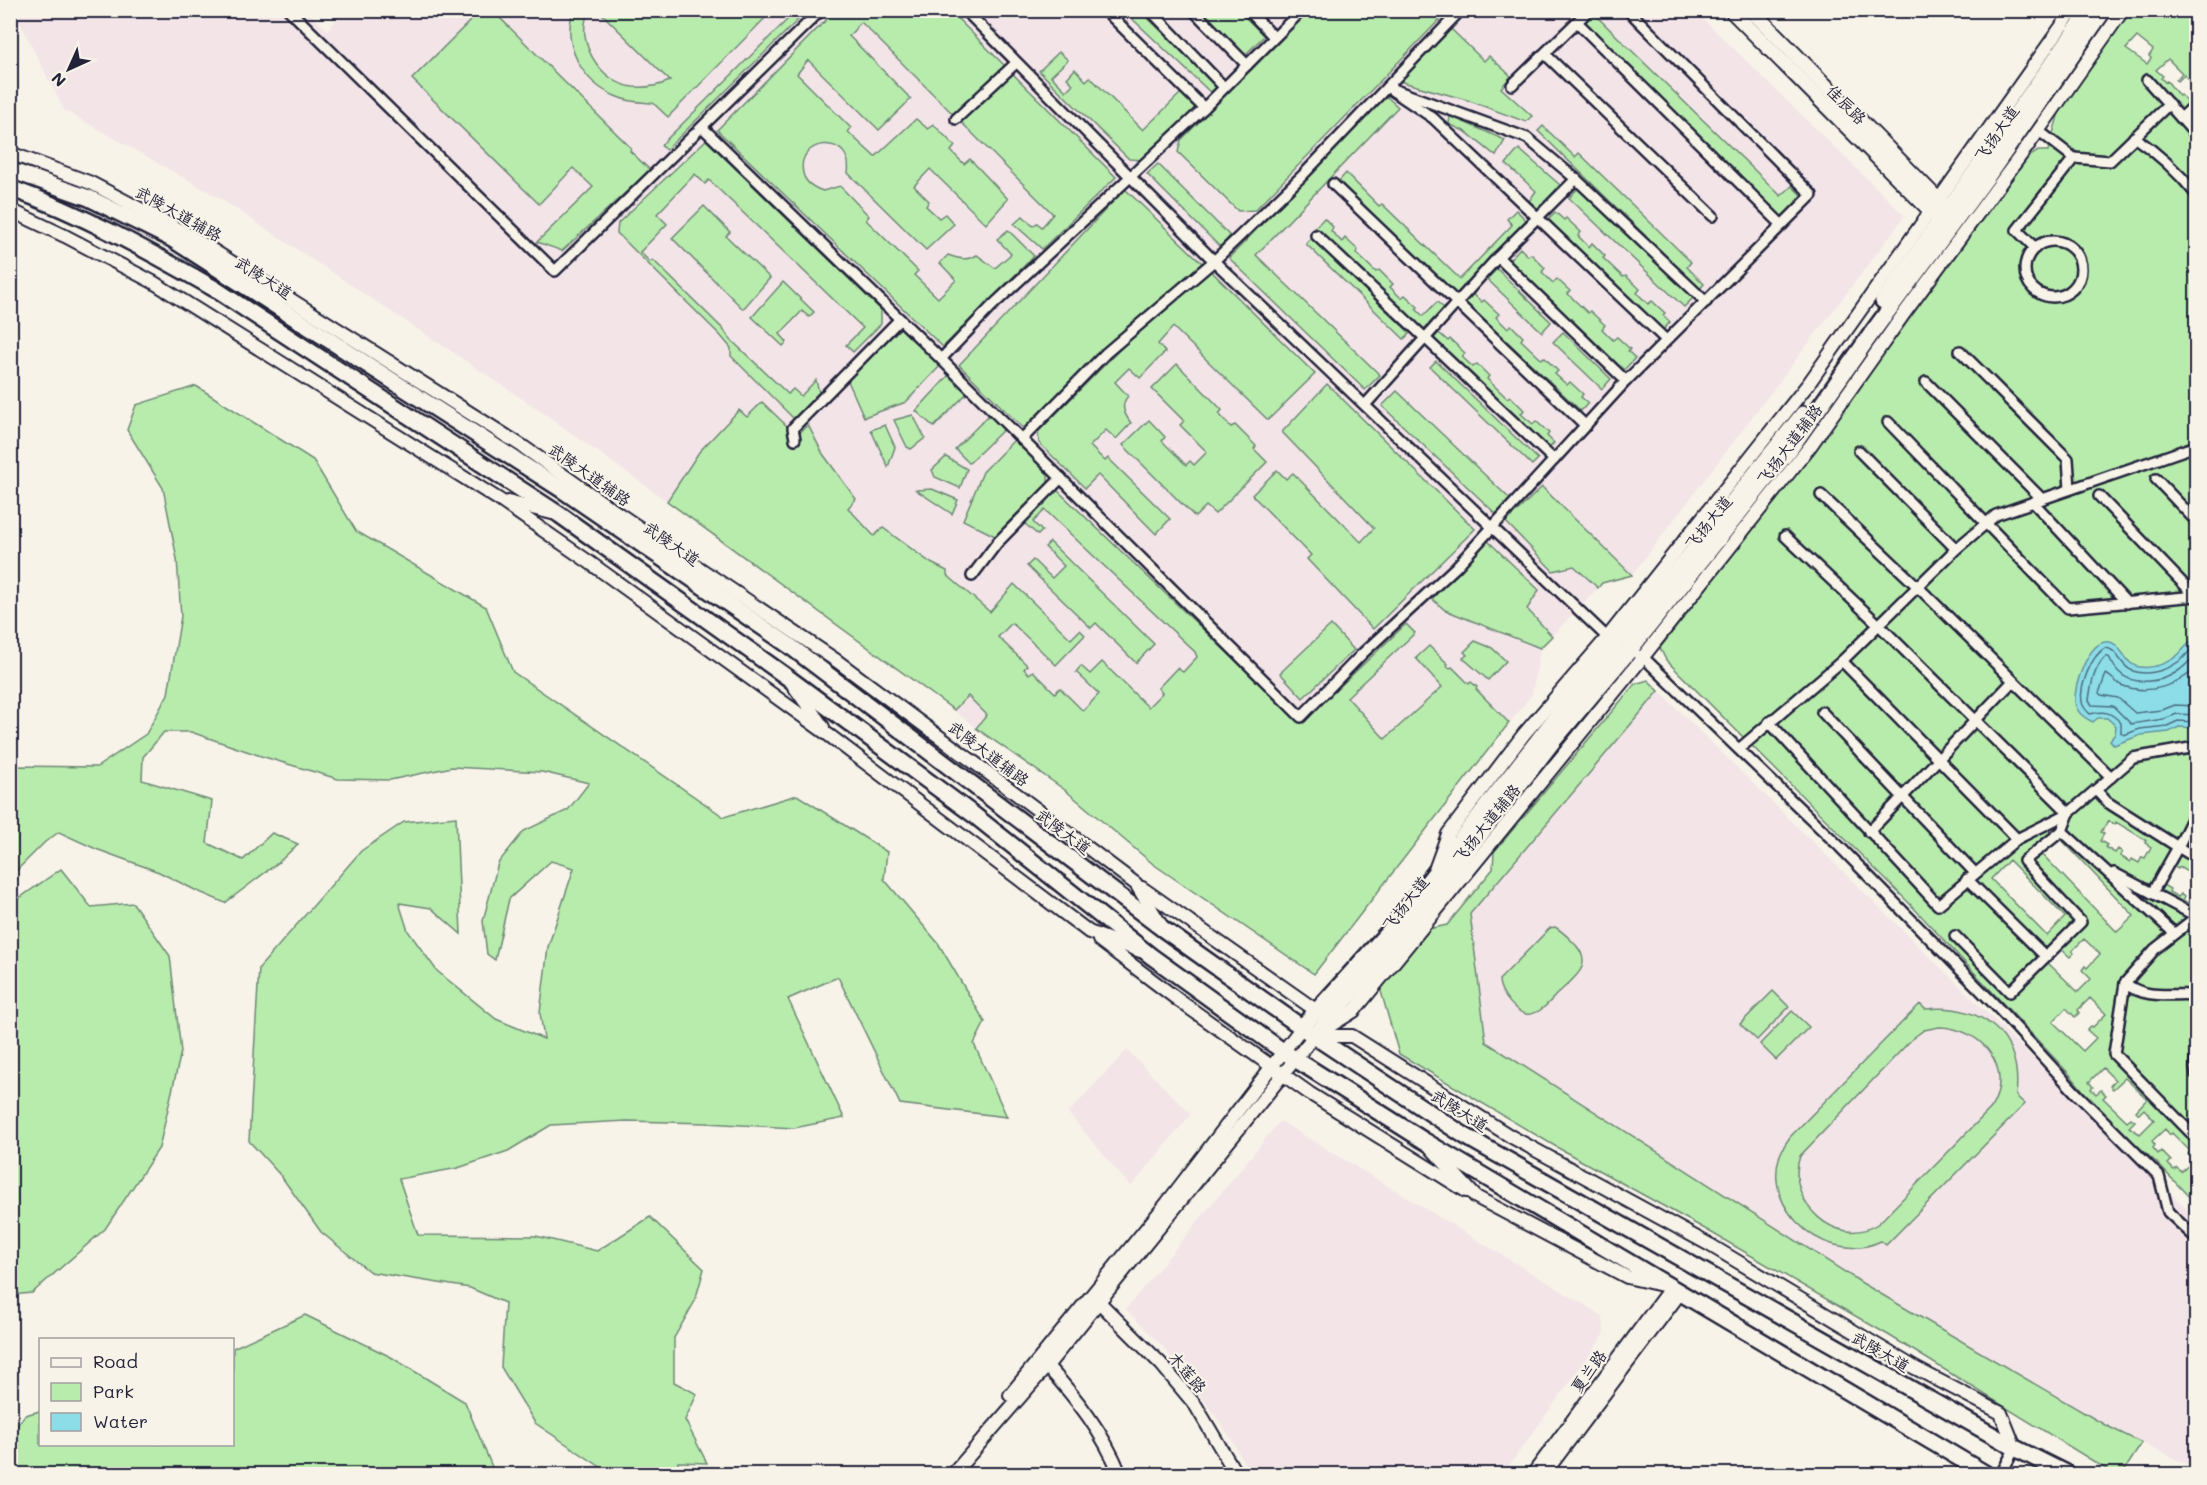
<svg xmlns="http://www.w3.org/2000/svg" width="2207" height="1485" font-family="Mali,'LXGW WenKai TC',sans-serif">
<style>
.built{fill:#f3e4e8}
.green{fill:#b8ecad;stroke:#6d8774;stroke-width:1.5;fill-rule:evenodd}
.water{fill:#8cdde7;stroke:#6292a2;stroke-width:1.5}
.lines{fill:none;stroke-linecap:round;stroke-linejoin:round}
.shore{stroke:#4c6d80;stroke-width:1.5}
.minor-casing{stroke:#22223b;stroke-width:14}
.tertiary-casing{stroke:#22223b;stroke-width:16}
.secondary-casing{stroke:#22223b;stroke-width:18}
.primary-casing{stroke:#22223b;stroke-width:20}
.minor{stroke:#f7f3e8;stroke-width:9}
.tertiary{stroke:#f7f3e8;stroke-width:12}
.secondary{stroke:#f7f3e8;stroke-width:14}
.primary{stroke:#f7f3e8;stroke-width:15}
.labels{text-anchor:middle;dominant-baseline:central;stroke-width:4.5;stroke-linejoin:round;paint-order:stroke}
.street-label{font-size:16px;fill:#22223b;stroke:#f7f3e8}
</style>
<rect width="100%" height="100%" fill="#f7f3e8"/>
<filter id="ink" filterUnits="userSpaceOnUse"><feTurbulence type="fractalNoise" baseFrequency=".0167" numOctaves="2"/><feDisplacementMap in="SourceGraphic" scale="12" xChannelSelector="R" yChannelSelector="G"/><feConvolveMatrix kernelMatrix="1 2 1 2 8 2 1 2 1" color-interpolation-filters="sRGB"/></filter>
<g filter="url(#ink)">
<!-- built -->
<g class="built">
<polygon points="346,10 1695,11 1905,216 1632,575 1602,584 1540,648 1532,694 1314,974 1153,864 1065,790 976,728 883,655 535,407 218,197 64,110 14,11 307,11 327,30"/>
<polygon points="1659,691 2196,1218 2196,1469 2105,1425 1862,1283 1485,1042 1470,914"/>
<polygon points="1127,1050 1191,1114 1131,1187 1068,1113"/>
<polygon points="1280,1121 1603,1316 1604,1335 1503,1474 1250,1474 1229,1435 1195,1388 1162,1346 1126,1309"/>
</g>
<!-- green -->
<g class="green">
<polygon points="797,10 807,11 666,150 661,145"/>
<polygon points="480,11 493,11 631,148 630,151 650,170 562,251 537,242 593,187 573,168 539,204 412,79"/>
<path d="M573,11H589C574,40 600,83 633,87C645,88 658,86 670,81L599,11H772L668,117L653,103C640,102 628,102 615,96C582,82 562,45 573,11Z"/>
<path d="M835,11H950L1116,177L1042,249L1014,224L1023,216L1033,226L1037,223L1042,227L1053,214L861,22L849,36L911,99L879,130L808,60L797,74L851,128L848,132L875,157L916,119L928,129L933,124L955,146L951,151L964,164L970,159L1008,199L986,224L930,169L914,186L929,201L926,206L939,218L945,214L954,224L926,250L848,173C854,133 795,137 803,173C805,183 814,188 823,191L840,186L869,216L866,220L918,271L914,275L938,298L956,280L940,263L948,255C959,259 967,261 977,255L995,268L1011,254L997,239L1008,230L1034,256L943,347L717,130Z"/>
<polygon points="1124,11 1140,11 1219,85 1211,93"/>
<polygon points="1199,11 1239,11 1264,36 1244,56"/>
<polygon points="1309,11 1448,11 1255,210 1238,211 1178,152 1181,140"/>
<polygon points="1571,11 1591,11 1781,196 1792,186 1802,196 1782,217"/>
<path d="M2129,11H2196V88L2184,75L2178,81L2176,80L2182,73L2168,59L2156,70L2163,76L2161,78L2165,82L2167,81L2179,96L2181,95L2187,101L2196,92V877L2179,867L2178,869L2171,865L2163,885L2170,889L2169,892L2178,897L2181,894L2185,896L2183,900L2193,906L2195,904L2196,905V1184L2191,1193L2196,1197V1204L2157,1163L2102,1114L2072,1077L1910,904L1666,660L1660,648L1815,448L2027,158L2038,151H2048L2060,109ZM2137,37L2153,50L2149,56L2151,58L2147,64L2126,49ZM2108,821L2115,825L2116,822L2146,840L2145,843L2151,847L2145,858L2142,857L2139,863L2132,859L2130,862L2120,856L2122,852L2118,849L2115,853L2105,847L2107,845L2100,841L2104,834L2101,832ZM2058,836L2134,916L2117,932L2041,853ZM2009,860L2065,917L2047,936L1991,879ZM2084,939L2100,954L2087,968L2085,966L2082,970L2091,979L2078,992L2048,963L2061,949L2070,957L2074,953L2072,951ZM2090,998L2106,1014L2093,1027L2091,1026L2087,1030L2096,1038L2083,1051L2053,1022L2066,1008L2075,1017L2079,1013L2078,1010ZM2103,1068L2115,1080L2110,1086L2113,1089L2125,1078L2147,1099L2136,1111L2139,1114L2144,1109L2154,1120L2140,1134L2129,1127L2135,1121L2131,1118L2127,1121L2103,1098L2106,1095L2101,1090L2096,1094L2091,1089L2093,1087L2089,1082ZM2165,1129L2170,1135L2172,1133L2190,1151L2188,1154L2194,1160L2181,1172L2177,1168L2174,1170L2168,1164L2171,1161L2161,1151L2158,1154L2153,1148L2155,1145L2152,1141Z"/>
<polygon points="1450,28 1484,61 1489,56 1511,76 1501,88 1532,116 1526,122 1467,100 1399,81"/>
<polygon points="1059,52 1068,60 1051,76 1066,91 1073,84 1067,78 1075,69 1086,81 1090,77 1143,130 1182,92 1196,109 1143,160 1129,159 1039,71"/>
<polygon points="1386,96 1398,107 1256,255 1380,375 1365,390 1229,258"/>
<polygon points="1450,116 1505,140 1496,156 1466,132 1449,124"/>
<polygon points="1543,126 1575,157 1579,153 1691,262 1687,267 1704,284 1700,289 1538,131"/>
<polygon points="706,140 881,310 881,324 853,352 846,345 863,328 709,180 705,184 695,174 657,214 667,224 640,252 650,262 653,260 723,329 730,339 788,394 793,389 801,396 816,380 819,392 794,419 731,356 731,348 720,335 617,233 618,223"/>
<polygon points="1519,149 1560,185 1539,209 1529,201 1536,191 1506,164"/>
<polygon points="1158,164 1230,236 1220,247 1147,174"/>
<polygon points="1346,173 1379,206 1382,204 1460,279 1512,225 1507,219 1516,210 1527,221 1456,294 1339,181"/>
<polygon points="1578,188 1694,297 1684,307 1569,198"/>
<polygon points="1125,189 1202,263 1103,350 1024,429 959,365"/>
<polygon points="704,206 730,232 726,236 770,278 743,309 672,238"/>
<polygon points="1555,212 1564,220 1566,218 1581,232 1578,236 1589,247 1592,243 1605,256 1603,258 1623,277 1626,276 1640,289 1637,293 1648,304 1652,301 1665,313 1663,315 1670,322 1663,330 1547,220"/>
<polygon points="1324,218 1333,227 1331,231 1342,242 1345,238 1358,250 1356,253 1376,272 1379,270 1393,284 1390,287 1401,298 1405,295 1418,307 1416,309 1423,316 1437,302 1444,308 1423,330 1315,228"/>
<polygon points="1311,238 1410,333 1404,339 1306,244"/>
<polygon points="1520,248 1528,256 1531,254 1545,268 1542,272 1553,283 1557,279 1570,291 1568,294 1588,313 1590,311 1605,325 1602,329 1613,340 1617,337 1630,349 1628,351 1635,358 1624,370 1509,260"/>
<polygon points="1497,269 1551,322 1542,332 1487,279"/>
<path d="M1210,270L1315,374L1268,420L1173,327L1158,344L1165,352L1140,378L1129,368L1115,382L1128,396C1120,405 1124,414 1131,423L1116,439L1106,430L1090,446L1105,461L1108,458L1170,519L1156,534L1098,475L1085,488L1039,443L1038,432L1151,318L1160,315Z"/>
<polygon points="783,282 814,312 809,317 802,311 780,334 787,342 783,346 752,317"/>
<polygon points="1473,294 1482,302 1484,300 1499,314 1496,317 1507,328 1511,325 1523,337 1521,340 1541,359 1544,357 1558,371 1555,374 1567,385 1570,382 1583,394 1581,397 1588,403 1581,411 1465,302"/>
<polygon points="900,328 940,366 906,402 864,417 848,381"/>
<polygon points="1563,332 1611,379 1602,389 1553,342"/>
<polygon points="1439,333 1448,341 1450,339 1465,353 1462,357 1473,367 1477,364 1489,376 1487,379 1507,398 1510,396 1524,410 1521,414 1533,424 1536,421 1549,433 1547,436 1554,443 1547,450 1431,341"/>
<polygon points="1436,361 1538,459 1532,465 1430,367"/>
<polygon points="1177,364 1222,410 1219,414 1231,427 1235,425 1256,446 1254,449 1267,462 1215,514 1206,506 1195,517 1123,445 1149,420 1165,437 1162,441 1186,465 1190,461 1194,465 1207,452 1180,425 1184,421 1152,389"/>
<polygon points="949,375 968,392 934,427 916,411"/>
<polygon points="1327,384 1475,529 1373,629 1307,559 1311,555 1252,495 1277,470 1286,479 1293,473 1361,542 1374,528 1282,432"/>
<polygon points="196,386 313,460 356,531 486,607 513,672 724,817 797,795 887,852 884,879 938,943 985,1022 974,1044 1007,1117 900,1104 838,977 788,999 844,1118 794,1128 707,1123 627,1121 551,1125 508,1151 458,1168 399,1179 418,1235 536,1236 597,1251 650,1217 704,1269 695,1301 674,1338 674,1382 697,1394 685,1420 707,1463 678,1462 677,1474 604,1474 605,1470 535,1423 501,1367 505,1303 470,1288 370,1272 321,1232 281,1176 249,1141 259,968 361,851 404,822 456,817 461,934 431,908 399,903 408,931 437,971 496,1019 544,1039 540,1013 548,947 574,868 551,861 509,899 495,960 487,954 483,921 498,863 524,831 568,810 589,783 542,772 452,767 390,780 338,779 261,756 191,732 164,732 143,757 142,780 212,801 207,843 243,860 272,833 298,844 279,862 225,903 195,890 159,872 96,849 59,832 45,842 11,876 11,766 97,767 146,734 168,694 181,616 177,559 163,488 127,430 136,405"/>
<polygon points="1397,391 1510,499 1496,514 1382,406"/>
<polygon points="762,402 791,430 798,434 808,425 823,454 856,499 848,508 874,536 883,528 931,563 947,571 947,575 990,612 1014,584 1071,639 1080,630 1085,635 1056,665 1012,623 998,637 1027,665 1024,669 1029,674 1033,671 1055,693 1060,688 1083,711 1099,694 1076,672 1081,666 1090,674 1102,662 1148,707 1162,693 1158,688 1177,668 1183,672 1197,657 1195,652 1045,510 1033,522 1042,531 1038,535 1024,523 1056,489 1301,723 1406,624 1415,633 1347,697 1385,739 1442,687 1416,658 1429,646 1448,664 1447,666 1450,668 1452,667 1469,684 1471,682 1477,687 1476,689 1509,723 1314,974 1153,864 1065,790 976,728 987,715 968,696 954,710 667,501 699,452 739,410 747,417"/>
<polygon points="990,414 1004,429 969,463 955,449"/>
<polygon points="913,415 925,438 911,449 907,447 894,420"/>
<polygon points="885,425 895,447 888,467 871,430"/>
<polygon points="1015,439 1048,473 1048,485 997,537 963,520 983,472"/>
<polygon points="946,457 967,469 960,488 935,477 932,470"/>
<polygon points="1542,487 1632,575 1602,583 1598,588 1574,566 1553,571 1506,522"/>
<polygon points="932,489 958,500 952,514 916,490"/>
<polygon points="1487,540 1539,590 1527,609 1552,636 1540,648 1445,610 1432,599"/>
<polygon points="1050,542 1154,644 1136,663 1096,623 1091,628 1027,566 1033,560 1052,578 1064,566 1045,547"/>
<polygon points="1331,625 1354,650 1303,698 1280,673"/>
<polygon points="1475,641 1492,648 1506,661 1488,680 1463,658 1467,655 1464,652"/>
<polygon points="1648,680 1659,691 1470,914 1486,1042 1862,1283 2105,1425 2142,1443 2122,1474 2114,1474 1890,1336 1705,1229 1560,1149 1399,1054 1380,988 1429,929 1447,925 1493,869 1494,852 1635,684"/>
<polygon points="61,869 91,907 133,903 170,956 181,1052 159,1148 105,1229 32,1293 11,1295 11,904"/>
<path d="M1555,927C1562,931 1567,936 1573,942C1596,965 1575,977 1557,994C1550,1001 1542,1012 1531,1014C1517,1017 1499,992 1499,980L1550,928Z"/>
<polygon points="1773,991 1789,1007 1757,1040 1740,1024"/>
<path d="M1920,1004L1925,1009C1983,1003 2023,1036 2016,1096L2025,1104L1886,1245L1881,1241C1820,1270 1746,1194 1790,1137ZM1939,1027C1982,1028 2015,1068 1991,1108L1879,1223C1837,1252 1784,1200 1800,1156L1913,1038L1924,1030Z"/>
<polygon points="1792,1011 1809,1027 1776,1060 1760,1044"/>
<polygon points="305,1315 391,1357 465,1402 495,1474 11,1474 11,1433 25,1415 40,1411 40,1444 232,1444 233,1348"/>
</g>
<!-- water -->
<path class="water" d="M2196,640V728L2179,727L2169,732L2141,735L2114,745L2110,740L2115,734L2116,726L2107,718H2098L2093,722C2084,718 2076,712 2075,702C2074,686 2087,645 2105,642C2122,639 2123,666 2140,667C2153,669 2169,663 2179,654C2186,647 2187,643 2196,640Z"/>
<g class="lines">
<!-- shore -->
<g class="shore">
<path d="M2196,646C2189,649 2188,654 2182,659C2170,669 2149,677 2133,671C2120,667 2118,648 2105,648C2091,656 2079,687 2082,702C2083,708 2087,711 2090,714C2104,710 2111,712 2121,723V733L2124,735L2140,729L2167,726L2178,721L2196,722"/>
<path d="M2196,654C2190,661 2184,668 2175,673C2161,682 2133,686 2120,673C2115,669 2112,663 2109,657H2105C2094,668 2091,685 2089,700L2092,705L2113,706L2131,724L2164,719L2177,714L2196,715"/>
<path d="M2196,668C2177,686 2147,696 2121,685C2115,682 2112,677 2106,674L2099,693L2101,695L2118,698L2135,713L2162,710L2175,705L2196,706"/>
</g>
<defs>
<g id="minor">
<polyline points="289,10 555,271 821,10"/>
<polyline points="965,10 1214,261 1610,640"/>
<polyline points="1105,10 1204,108"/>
<polyline points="1150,10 1224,87"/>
<polyline points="1193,10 1247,65"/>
<polyline points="1248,10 1274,37"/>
<polyline points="1461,10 1387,87 1433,118 1666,340"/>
<polyline points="1577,22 1782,225"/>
<polyline points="1545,54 1713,216"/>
<polyline points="2147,80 2196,135"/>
<polyline points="1512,85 1589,10"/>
<polyline points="2181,118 2196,104"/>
<polyline points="956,119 1016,63"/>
<polyline points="703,128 941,359 1301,717 1363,653 1456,567 1626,381 1812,195 1628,10"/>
<polyline points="2039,131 2074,158 2110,161 2169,104"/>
<path d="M2134,137C2158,153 2178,172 2196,194"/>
<polyline points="1333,184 1586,426"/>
<polyline points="1316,235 1554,460"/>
<circle cx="2053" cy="269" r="28"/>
<polyline points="2035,248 2017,230 2074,158"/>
<polyline points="1498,257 1626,381"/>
<polyline points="1960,351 2068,459 2070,489"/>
<polyline points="941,359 992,306 1204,108 1302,10"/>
<polyline points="1926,382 2042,499"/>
<polyline points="1365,405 1498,257 1576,179"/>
<polyline points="1888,422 2068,608 2196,596"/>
<polyline points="795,439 793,428 900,319"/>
<polyline points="1022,439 1106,353 1214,261 1303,175 1387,87 1527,138 1576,179 1706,302"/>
<polyline points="1859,451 1956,549"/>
<polyline points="2156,479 2196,521"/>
<polyline points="1821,495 1917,586 2111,777"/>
<polyline points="2099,496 2196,597"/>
<polyline points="2033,502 2127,603"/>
<polyline points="1785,536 1878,624 2069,813 2062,831 2024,861 2081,922 2010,992 1955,936"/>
<polyline points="972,576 997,543 1061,478"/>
<polyline points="1638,655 1643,657 1840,847 1997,1007 2075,1092 2159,1176 2168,1212 2196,1238"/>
<polyline points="1842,661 2017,839"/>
<polyline points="1822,712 1975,873"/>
<polyline points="1769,722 1938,905 2017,839 2069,813 2133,758 2196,747"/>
<polyline points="1739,749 1842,661 1956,549 1996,515 2196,446"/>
<polyline points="2096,790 2107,802 2178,847 2196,811"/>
<polyline points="2062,831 2174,933"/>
<polyline points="1869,832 2013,681"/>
<polyline points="2196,858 2178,847 2152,893 2196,916"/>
<polyline points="2114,873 2152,893"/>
<polyline points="1967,879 2045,956"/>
<polyline points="2196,917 2155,949 2125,983 2114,1054 2196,1138"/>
<path d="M2125,983C2145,1000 2172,993 2196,995"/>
<polyline points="2196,1051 2195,1067 2196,1074"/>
<polyline points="2001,1474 2015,1448"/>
</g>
<g id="tertiary">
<polyline points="10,153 91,183 184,232 522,446 607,506 837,661 991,775 1136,884 1161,925"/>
<polyline points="10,210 65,236 153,282 498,499 589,562 830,736 1089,932 1140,951"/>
<polyline points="508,502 552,513"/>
<polyline points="793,685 823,727"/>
<polyline points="1436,867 1448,834 1524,734 1607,638 1809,383 2073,10"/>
<polyline points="1142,888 1324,1016"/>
<polyline points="1099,940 1181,1002 1309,1093 1466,1191"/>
<polyline points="1315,1036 1352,1036 1510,1136 1710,1245 1915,1368 2001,1413 2015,1448"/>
<polyline points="1431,1148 1476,1197 1627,1277 1671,1287 1533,1474"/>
<polyline points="1099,1302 1161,1364 1196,1406 1236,1474"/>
<path d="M1047,1366C1077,1399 1103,1432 1120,1474"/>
<polyline points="1010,1395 1167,1203 1302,1027"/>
<polyline points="953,1474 1047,1366 1314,1036 1354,1011 1643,657 1811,445 1903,315 2029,144 2123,10"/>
<polyline points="1544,1474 1680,1293"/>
</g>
<g id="secondary">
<polyline points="1731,10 1940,220"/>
<polyline points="1751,10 1948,210"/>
</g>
<g id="primary">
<polyline points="10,170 89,198 172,239 564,491 790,646 1163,929 1314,1036 1465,1136 2015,1448 2067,1474"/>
<path d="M10,188C82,214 149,251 215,289L560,515L787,677L974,815L1151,956L1284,1052L1423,1140L1986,1474"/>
<polyline points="1883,301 2090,10"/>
<polyline points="1302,1027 1391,929 1563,708 1689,556 1803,414"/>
<polyline points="1314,1036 1396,943 1554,740 1629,651 1790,449 1874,330 1987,177 2104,10"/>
</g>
</defs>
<!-- minor casing -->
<use href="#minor" class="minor-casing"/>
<!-- tertiary casing -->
<use href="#tertiary" class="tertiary-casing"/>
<!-- secondary casing -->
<use href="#secondary" class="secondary-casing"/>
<!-- primary casing -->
<use href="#primary" class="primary-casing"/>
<!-- minor -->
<use href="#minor" class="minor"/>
<!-- tertiary -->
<use href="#tertiary" class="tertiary"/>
<!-- secondary -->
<use href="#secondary" class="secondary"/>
<!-- primary -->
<use href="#primary" class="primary"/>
</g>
</g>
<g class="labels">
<!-- street labels -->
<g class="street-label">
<text transform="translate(1847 104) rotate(45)">佳辰路</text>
<text transform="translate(1996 133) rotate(-55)">飞扬大道</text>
<text transform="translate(179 213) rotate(29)">武陵大道辅路</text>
<text transform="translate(264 277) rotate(33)">武陵大道</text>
<text transform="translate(1789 444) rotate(-53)">飞扬大道辅路</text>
<text transform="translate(590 474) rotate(35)">武陵大道辅路</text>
<text transform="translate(1708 522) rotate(-51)">飞扬大道</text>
<text transform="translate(672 543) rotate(35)">武陵大道</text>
<text transform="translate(989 753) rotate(37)">武陵大道辅路</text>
<text transform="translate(1486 823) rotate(-51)">飞扬大道辅路</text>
<text transform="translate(1064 831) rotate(37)">武陵大道</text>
<text transform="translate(1405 903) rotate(-52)">飞扬大道</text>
<text transform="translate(1460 1110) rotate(32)">武陵大道</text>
<text transform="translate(1881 1351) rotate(30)">武陵大道</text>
<text transform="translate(1588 1371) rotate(-54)">夏兰路</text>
<text transform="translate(1188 1372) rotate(50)">木莲路</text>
</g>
</g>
<!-- margin -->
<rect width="2207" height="1485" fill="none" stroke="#f7f3e8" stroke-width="36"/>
<rect x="18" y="18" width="2171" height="1449" fill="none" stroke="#22223b" stroke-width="2" filter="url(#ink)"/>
<!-- legend -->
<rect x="39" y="1338" width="195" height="108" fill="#f7f3e8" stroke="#a29fa3" stroke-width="1.5"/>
<rect x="51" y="1358" width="30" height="9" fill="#f7f3e8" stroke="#a29fa3" stroke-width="1.5"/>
<text x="93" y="1368" font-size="18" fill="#22223b">Road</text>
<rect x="51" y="1383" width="30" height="18" fill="#b8ecad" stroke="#a29fa3" stroke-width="1.5"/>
<text x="93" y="1398" font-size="18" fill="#22223b">Park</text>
<rect x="51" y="1413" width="30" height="18" fill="#8cdde7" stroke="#a29fa3" stroke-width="1.5"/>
<text x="93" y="1428" font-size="18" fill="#22223b">Water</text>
<!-- north arrow -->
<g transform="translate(69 69) rotate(225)" stroke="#f7f3e8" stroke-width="4.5" paint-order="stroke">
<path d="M0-4.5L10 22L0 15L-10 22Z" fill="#22223b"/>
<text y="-9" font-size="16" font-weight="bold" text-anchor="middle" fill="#22223b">N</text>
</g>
</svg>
